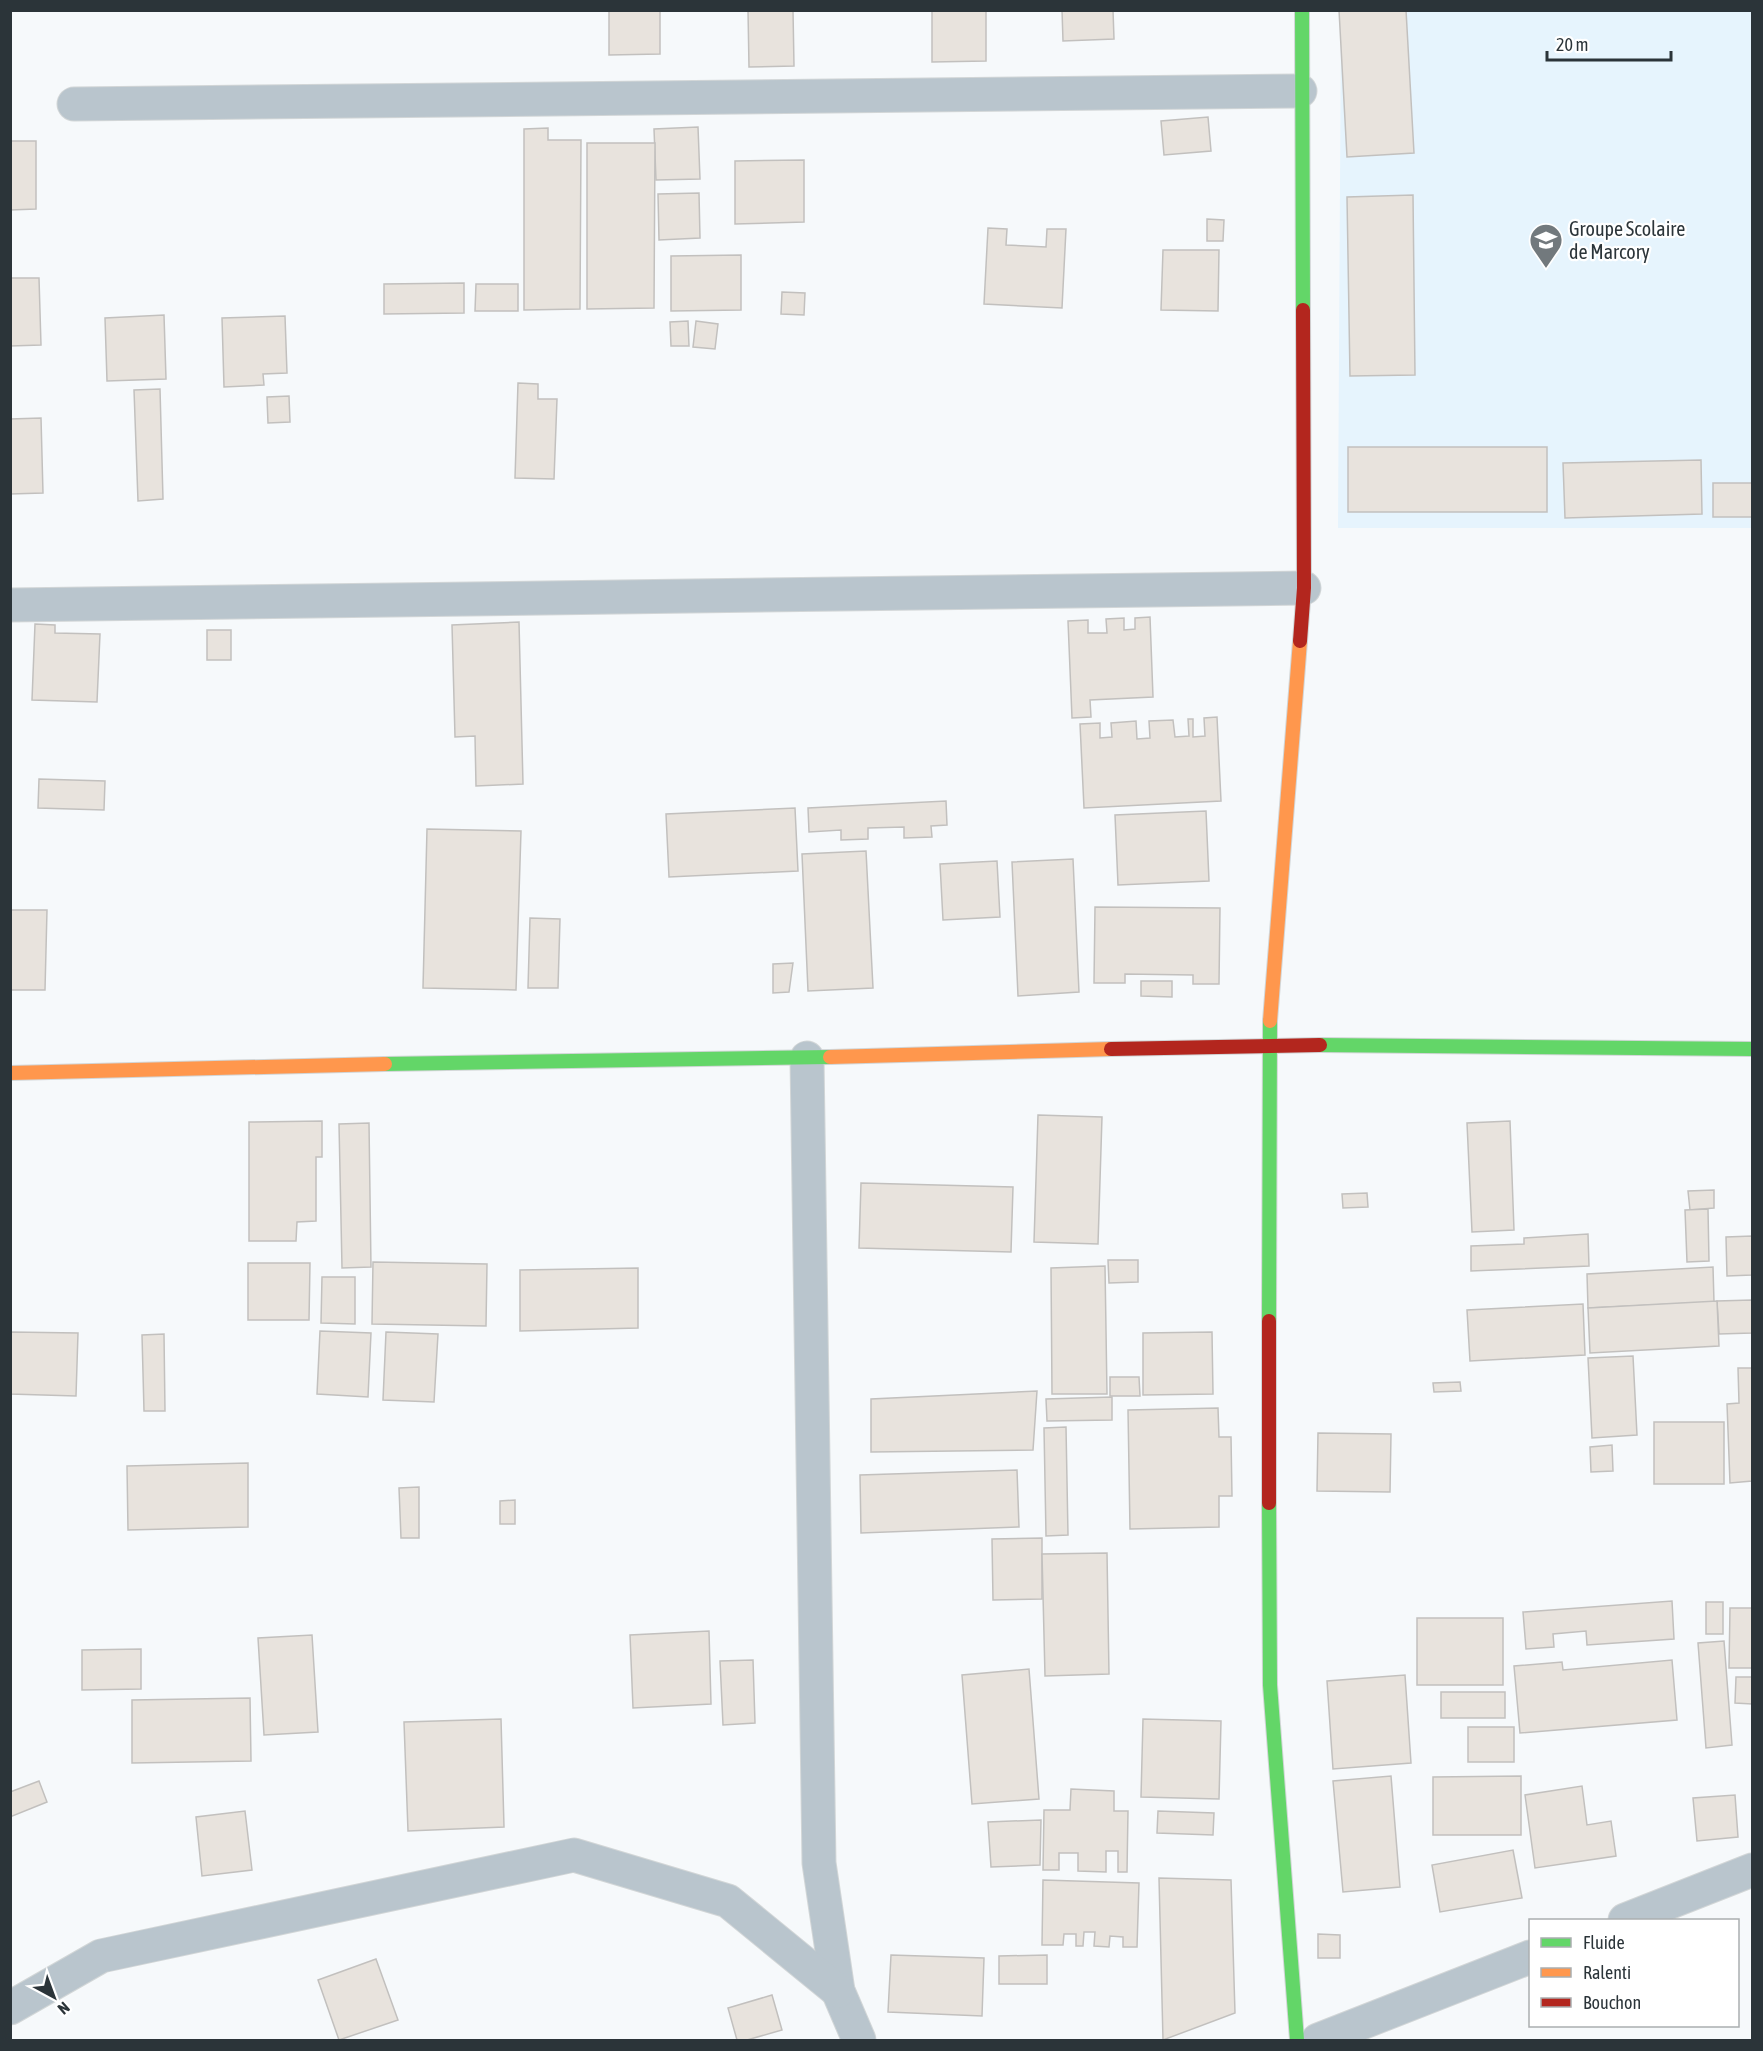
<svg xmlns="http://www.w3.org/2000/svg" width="1763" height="2051" font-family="'Asap Condensed',sans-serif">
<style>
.built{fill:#e6f4fd}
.building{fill:#e8e3dd;stroke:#c2c0be;stroke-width:1.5}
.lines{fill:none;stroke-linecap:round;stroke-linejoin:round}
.street-casing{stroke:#d2d6d7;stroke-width:35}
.fast-casing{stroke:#d2d6d7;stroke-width:16}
.slow-casing{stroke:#d2d6d7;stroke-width:16}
.jam-casing{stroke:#d2d6d7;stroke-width:16}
.street{stroke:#b9c5cd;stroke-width:33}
.fast{stroke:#63d668;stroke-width:14}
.slow{stroke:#ff974d;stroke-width:14}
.jam{stroke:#b3261e;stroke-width:14}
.labels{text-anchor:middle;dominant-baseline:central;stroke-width:4.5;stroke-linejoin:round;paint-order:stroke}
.poi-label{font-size:20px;fill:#2b3439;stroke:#fff;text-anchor:start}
</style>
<rect width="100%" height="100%" fill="#f6f9fb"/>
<!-- built -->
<polygon class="built" points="1341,11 1752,11 1752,528 1338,528"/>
<!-- building -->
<g class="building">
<polygon points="609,10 660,10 660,54 609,55"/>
<polygon points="748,10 793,10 794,66 749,67"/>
<polygon points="932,10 986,10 986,61 932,62"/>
<polygon points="1062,10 1113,10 1114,39 1063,41"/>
<polygon points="1339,10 1406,10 1414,153 1347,157"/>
<polygon points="1208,117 1211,151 1164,155 1161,121"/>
<polygon points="698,127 700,179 656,180 654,129"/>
<polygon points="548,128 548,140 581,140 580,309 524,310 524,129"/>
<polygon points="10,141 36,141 36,209 10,210"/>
<polygon points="587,143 655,143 654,308 587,309"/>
<polygon points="804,160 804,222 735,224 735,161"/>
<polygon points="699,193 700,238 659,240 658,194"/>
<polygon points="1413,195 1415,375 1350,376 1347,197"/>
<polygon points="1207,219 1224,220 1223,241 1207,241"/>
<polygon points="988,228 1007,229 1006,245 1046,247 1047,229 1066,229 1062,308 984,304"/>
<polygon points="1163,250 1219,250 1218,311 1161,310"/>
<polygon points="741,255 741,310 671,311 671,256"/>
<polygon points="10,278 39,278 41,345 10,346"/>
<polygon points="464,283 464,313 384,314 384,284"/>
<polygon points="476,284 518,284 518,311 475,311"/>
<polygon points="782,292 805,293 804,315 781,314"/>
<polygon points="164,315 166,379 107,381 105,318"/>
<polygon points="285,316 287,373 263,374 264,385 224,387 222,318"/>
<polygon points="688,321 689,346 671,346 670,322"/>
<polygon points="696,321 718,324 715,349 693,347"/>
<polygon points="518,383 538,384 538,399 557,399 554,479 515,478"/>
<polygon points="160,389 163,499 138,501 134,390"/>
<polygon points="289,396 290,422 268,423 267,397"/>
<polygon points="41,418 43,493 10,494 10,419"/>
<rect x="1348" y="447" width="199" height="65"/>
<polygon points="1701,460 1702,514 1565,518 1563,463"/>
<rect x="1713" y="483" width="39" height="34"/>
<polygon points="1150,617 1153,697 1090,700 1091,717 1072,718 1068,621 1088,620 1088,633 1107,633 1106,619 1124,618 1124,630 1135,629 1135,618"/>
<polygon points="519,622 523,784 476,786 475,736 455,737 452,625"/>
<polygon points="35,624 55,625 55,633 100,634 97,702 32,700"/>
<rect x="207" y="630" width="24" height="30"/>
<polygon points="1217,717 1221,801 1084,808 1080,724 1100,723 1100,738 1112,737 1111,723 1136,721 1137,739 1150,738 1149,721 1173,720 1175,737 1189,736 1188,719 1193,719 1193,737 1205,736 1204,718"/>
<polygon points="39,779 105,781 104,810 38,808"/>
<polygon points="946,801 947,825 931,826 932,837 904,838 904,827 868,828 868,839 841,840 841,830 809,832 808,808"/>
<polygon points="795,808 798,871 669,877 666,814"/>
<polygon points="1206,811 1209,881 1118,885 1115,815"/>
<polygon points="427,829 521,831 516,990 423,988"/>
<polygon points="866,851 873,988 808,991 802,854"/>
<polygon points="1073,859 1079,992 1018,996 1012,862"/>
<polygon points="997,861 1000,917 943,920 940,864"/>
<polygon points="1095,907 1220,908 1219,984 1193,984 1193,975 1125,974 1125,983 1094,983"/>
<polygon points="10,910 47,910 45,990 10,990"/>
<polygon points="530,918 560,919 558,988 528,988"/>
<polygon points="793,963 789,992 773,993 773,964"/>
<polygon points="1141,981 1172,981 1172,997 1141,996"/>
<polygon points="1038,1115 1102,1117 1098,1244 1034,1242"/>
<polygon points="322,1121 322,1157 316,1157 316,1221 297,1222 296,1241 249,1241 249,1122"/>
<polygon points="1510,1121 1514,1230 1472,1232 1467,1123"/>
<polygon points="369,1123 371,1267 342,1268 339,1124"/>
<polygon points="861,1183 1013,1187 1011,1252 859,1248"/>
<polygon points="1714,1190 1714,1208 1690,1210 1688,1191"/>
<polygon points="1367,1193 1368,1207 1343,1208 1342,1194"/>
<polygon points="1708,1209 1709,1261 1687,1262 1685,1210"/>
<polygon points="1588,1234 1589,1266 1471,1271 1471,1246 1524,1244 1524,1238"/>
<polygon points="1752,1236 1752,1275 1727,1276 1726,1237"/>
<polygon points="1108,1260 1138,1260 1138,1282 1109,1283"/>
<polygon points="373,1262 487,1264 486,1326 372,1324"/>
<polygon points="248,1263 310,1263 309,1320 248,1320"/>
<polygon points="1105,1266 1107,1394 1052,1394 1051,1268"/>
<polygon points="1713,1267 1714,1302 1588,1308 1587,1274"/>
<polygon points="638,1268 638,1328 520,1331 520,1270"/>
<polygon points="322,1277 355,1277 355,1324 321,1323"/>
<polygon points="1752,1300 1752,1333 1719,1334 1717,1301"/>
<polygon points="1717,1301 1719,1346 1590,1353 1588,1308"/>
<polygon points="1583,1304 1585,1355 1470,1361 1467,1310"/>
<polygon points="320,1331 371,1333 368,1397 317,1394"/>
<polygon points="11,1332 78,1333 76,1396 10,1394"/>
<polygon points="386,1332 438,1334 434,1402 383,1400"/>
<polygon points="1212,1332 1213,1394 1143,1395 1143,1333"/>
<polygon points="164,1334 165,1411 144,1411 142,1335"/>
<polygon points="1633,1356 1637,1435 1592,1438 1588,1358"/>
<polygon points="1738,1368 1752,1368 1752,1481 1730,1483 1727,1404 1739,1403"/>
<polygon points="1110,1377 1139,1377 1140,1396 1110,1396"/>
<polygon points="1460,1382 1461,1391 1434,1392 1433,1383"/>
<polygon points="1037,1391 1033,1450 871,1452 871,1399"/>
<polygon points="1112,1397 1112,1420 1047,1421 1046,1399"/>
<polygon points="1218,1408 1219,1437 1231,1437 1232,1496 1219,1496 1219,1527 1130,1529 1128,1410"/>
<rect x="1654" y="1422" width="70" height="62"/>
<polygon points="1066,1427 1068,1535 1046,1536 1044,1428"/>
<polygon points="1318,1433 1391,1434 1390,1492 1317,1491"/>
<polygon points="1612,1445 1613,1471 1591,1472 1590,1447"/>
<polygon points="248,1463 248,1527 128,1530 127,1466"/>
<polygon points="1017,1470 1019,1527 861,1533 860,1475"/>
<polygon points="419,1487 419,1538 401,1538 399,1488"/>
<polygon points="515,1500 515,1524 500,1524 500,1501"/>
<polygon points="1042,1538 1042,1599 993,1600 992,1539"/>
<polygon points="1107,1553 1109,1674 1045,1676 1042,1554"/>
<polygon points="1672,1601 1674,1639 1587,1645 1586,1631 1553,1634 1554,1647 1526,1649 1523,1612"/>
<rect x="1706" y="1602" width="17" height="32"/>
<polygon points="1730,1608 1752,1608 1752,1668 1729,1668"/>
<rect x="1417" y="1618" width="86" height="67"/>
<polygon points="709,1631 711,1704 633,1708 630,1635"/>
<polygon points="312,1635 318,1732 264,1735 258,1638"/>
<polygon points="1724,1641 1732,1745 1706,1748 1698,1643"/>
<polygon points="141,1649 141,1689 82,1690 82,1650"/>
<polygon points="753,1660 755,1723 723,1725 720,1661"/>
<polygon points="1672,1660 1677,1720 1520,1733 1514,1666 1562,1662 1563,1670"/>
<polygon points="1029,1669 1039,1799 972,1804 962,1675"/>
<polygon points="1405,1675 1411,1763 1333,1769 1327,1681"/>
<polygon points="1736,1677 1752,1677 1752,1704 1735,1703"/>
<rect x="1441" y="1692" width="64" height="26"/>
<polygon points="250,1698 251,1761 132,1763 132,1700"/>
<polygon points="501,1719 504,1827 408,1831 404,1722"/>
<polygon points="1143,1719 1221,1721 1219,1799 1141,1797"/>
<rect x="1468" y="1727" width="46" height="35"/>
<polygon points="1391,1776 1400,1887 1343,1892 1333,1781"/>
<polygon points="1521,1776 1521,1835 1433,1835 1433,1777"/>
<polygon points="39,1781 47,1802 10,1817 10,1792"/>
<polygon points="1582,1786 1587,1825 1611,1821 1616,1856 1535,1868 1525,1795"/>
<polygon points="1071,1789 1114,1791 1114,1811 1128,1811 1127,1872 1118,1872 1118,1851 1106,1851 1106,1872 1078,1871 1078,1853 1059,1853 1059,1870 1043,1870 1044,1810 1070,1810"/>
<polygon points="1735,1795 1738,1837 1697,1841 1693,1798"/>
<polygon points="245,1811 252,1870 202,1876 196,1817"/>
<polygon points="1158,1811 1214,1813 1213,1835 1157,1833"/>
<polygon points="1041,1820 1040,1865 991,1867 988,1822"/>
<polygon points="1513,1850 1522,1898 1440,1912 1432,1865"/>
<polygon points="1159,1878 1231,1880 1235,2013 1163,2040"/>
<polygon points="1043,1880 1139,1883 1137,1947 1123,1947 1123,1937 1110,1936 1109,1947 1094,1946 1095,1932 1084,1932 1083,1946 1076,1946 1076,1934 1064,1934 1063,1945 1042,1945"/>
<polygon points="1318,1934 1340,1935 1340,1958 1318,1958"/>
<polygon points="891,1955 984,1958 982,2016 888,2012"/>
<polygon points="1047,1955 1047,1984 999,1984 999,1956"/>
<polygon points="376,1959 398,2020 339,2040 318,1980"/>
<polygon points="772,1995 782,2030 747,2040 737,2040 728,2008"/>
</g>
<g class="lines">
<defs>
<g id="street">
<polyline points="74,104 1300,91"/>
<polyline points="10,605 1304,588"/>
<polyline points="807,1058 819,1863 838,1991 859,2040"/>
<polyline points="1625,1920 1752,1870"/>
<polyline points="10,2008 101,1956 574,1855 728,1901 838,1991"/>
<polyline points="1318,2040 1530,1957"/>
</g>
<g id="fast">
<polyline points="1302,10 1303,310"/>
<polyline points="1320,1045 1752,1049"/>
<polyline points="385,1064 830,1057"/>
<polyline points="1269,1321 1270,1021"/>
<polyline points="1269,1503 1270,1685 1297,2040"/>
</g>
<g id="slow">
<polyline points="1270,1021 1300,641"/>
<polyline points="830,1057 1111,1049"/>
<polyline points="10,1073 385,1064"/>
</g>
<g id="jam">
<polyline points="1300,641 1304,588 1303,310"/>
<polyline points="1111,1049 1320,1045"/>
<polyline points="1269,1321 1269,1503"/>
</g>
</defs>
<!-- street casing -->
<use href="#street" class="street-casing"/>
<!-- fast casing -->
<use href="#fast" class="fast-casing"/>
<!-- slow casing -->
<use href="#slow" class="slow-casing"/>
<!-- jam casing -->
<use href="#jam" class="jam-casing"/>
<!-- street -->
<use href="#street" class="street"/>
<!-- fast -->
<use href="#fast" class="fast"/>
<!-- slow -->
<use href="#slow" class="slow"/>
<!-- jam -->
<use href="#jam" class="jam"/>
</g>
<!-- icons -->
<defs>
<symbol id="school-pin" viewBox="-11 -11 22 30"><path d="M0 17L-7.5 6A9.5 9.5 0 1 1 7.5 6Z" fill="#72797d" stroke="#fff"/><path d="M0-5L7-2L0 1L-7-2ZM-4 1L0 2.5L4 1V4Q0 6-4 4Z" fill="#fff"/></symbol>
</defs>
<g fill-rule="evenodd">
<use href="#school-pin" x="1527" y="221" width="38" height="52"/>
</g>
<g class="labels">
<!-- poi labels -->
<g class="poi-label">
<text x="1569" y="228">Groupe Scolaire<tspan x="1569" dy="23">de Marcory</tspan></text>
</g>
</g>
<!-- border -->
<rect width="1763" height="2051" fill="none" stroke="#2b3439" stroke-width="24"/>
<!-- legend -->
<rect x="1529" y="1919" width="210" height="108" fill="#ffffff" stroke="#aaaeb0" stroke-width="1.5"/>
<rect x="1541" y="1938" width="30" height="9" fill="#63d668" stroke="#aaaeb0" stroke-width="1.5"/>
<text x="1583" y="1949" font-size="18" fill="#2b3439">Fluide</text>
<rect x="1541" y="1968" width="30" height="9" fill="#ff974d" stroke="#aaaeb0" stroke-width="1.5"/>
<text x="1583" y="1979" font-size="18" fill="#2b3439">Ralenti</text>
<rect x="1541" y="1998" width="30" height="9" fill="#b3261e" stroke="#aaaeb0" stroke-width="1.5"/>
<text x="1583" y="2009" font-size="18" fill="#2b3439">Bouchon</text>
<!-- north arrow -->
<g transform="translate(54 1997) rotate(139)" stroke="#ffffff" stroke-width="4.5" paint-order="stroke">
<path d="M0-4.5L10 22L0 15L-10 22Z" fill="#2b3439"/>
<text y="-9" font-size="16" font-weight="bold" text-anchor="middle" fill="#2b3439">N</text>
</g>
<!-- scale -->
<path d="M1547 51v9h124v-9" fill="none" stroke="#2b3439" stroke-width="3"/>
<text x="1556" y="51" font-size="18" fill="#2b3439" stroke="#ffffff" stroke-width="4.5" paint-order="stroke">20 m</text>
</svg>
